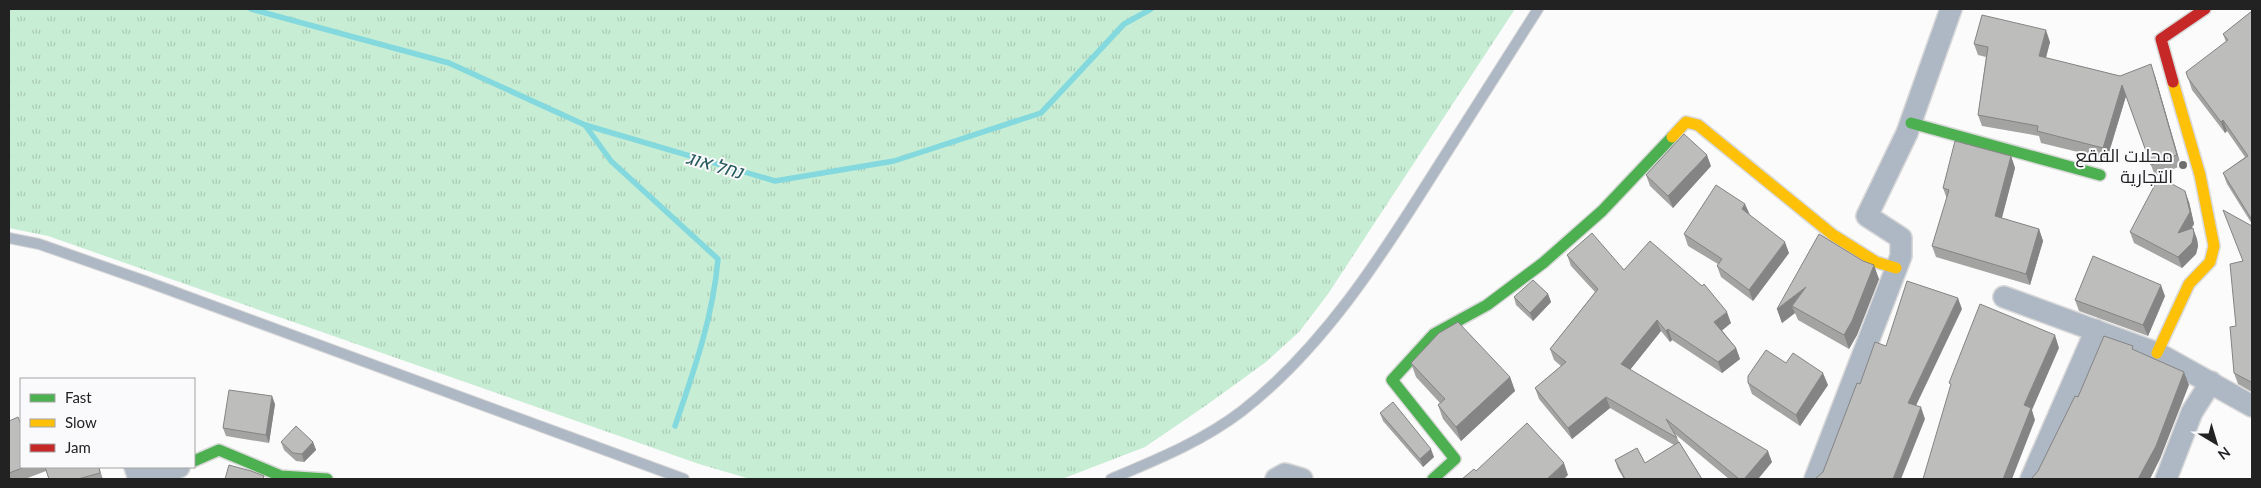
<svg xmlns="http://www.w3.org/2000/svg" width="2261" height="488" font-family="Lato,Cairo,Heebo,sans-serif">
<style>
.grass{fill:url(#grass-tufts)}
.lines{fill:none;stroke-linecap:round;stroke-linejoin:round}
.stream{stroke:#83d9dd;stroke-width:5.5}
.lane-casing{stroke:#d8d8d8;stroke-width:12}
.street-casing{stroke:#d8d8d8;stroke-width:24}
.fast-casing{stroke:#d8d8d8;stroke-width:14}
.slow-casing{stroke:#d8d8d8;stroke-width:14}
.jam-casing{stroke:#d8d8d8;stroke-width:14}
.lane{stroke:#aeb8c5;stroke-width:10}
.street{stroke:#aeb8c5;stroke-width:21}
.fast{stroke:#4caf50;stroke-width:11}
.slow{stroke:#ffc107;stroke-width:11}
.jam{stroke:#c62828;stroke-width:11}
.wall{fill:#a3a3a2}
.shaded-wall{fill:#848484}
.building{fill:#bdbdbc;stroke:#848484}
.poi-dot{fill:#6e6e6f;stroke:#fafafc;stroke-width:2}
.labels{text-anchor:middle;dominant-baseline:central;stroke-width:4;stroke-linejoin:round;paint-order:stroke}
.poi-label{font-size:18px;fill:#222223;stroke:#fafafc;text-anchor:end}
.water-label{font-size:19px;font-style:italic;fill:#25595b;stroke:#fafafc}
</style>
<defs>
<pattern id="grass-tufts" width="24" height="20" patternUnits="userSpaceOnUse" patternTransform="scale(1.25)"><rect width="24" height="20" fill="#c7edd4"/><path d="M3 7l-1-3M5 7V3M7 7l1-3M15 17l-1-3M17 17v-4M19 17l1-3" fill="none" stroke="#abcbb6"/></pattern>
</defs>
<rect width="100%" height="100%" fill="#fbfbfb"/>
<!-- grass -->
<polygon class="grass" points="9,9 1515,9 1328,294 1299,332 1266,362 1208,404 1145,447 1062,479 750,479 699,464 48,236 9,228"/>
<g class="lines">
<!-- stream -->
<g class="stream">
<polyline points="251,9 449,63 585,125 775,181 894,161 1041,113 1124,24 1151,9"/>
<path d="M585,125L611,161L718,259C713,317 694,371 675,426"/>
</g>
<defs>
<g id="lane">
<polyline points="9,238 39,244 145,281 684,479"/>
<path d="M1111,479C1156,460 1203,441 1242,411C1323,348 1381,257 1435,171C1469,117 1504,63 1538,9"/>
</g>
<g id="street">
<polyline points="2004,297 2157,353 2252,406"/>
<polyline points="135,467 139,479"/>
<polyline points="148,479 179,467"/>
<polyline points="1276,479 1285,474 1302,479"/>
<polyline points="1815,479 1901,256 1901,238 1867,216 1907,133 1951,9"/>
<polyline points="2031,479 2096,330"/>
<polyline points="2166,479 2192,412 2211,382"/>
</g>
<g id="fast">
<polyline points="1911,123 2100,175"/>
<polyline points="194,461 219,450 281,476 327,479"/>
<polyline points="1433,479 1455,459 1392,380 1434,334 1487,305 1543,263 1602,211 1672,137"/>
</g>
<g id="slow">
<polyline points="1672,137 1686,122 1698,125 1833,235 1876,262 1896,268"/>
<polyline points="2157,353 2189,284 2210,262 2214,246 2200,175 2173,82"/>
</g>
<polyline id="jam" points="2173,82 2161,39 2205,9"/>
</defs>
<!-- lane casing -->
<use href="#lane" class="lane-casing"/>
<!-- street casing -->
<use href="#street" class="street-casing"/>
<!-- fast casing -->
<use href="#fast" class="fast-casing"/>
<!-- slow casing -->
<use href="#slow" class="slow-casing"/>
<!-- jam casing -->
<use href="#jam" class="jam-casing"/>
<!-- lane -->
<use href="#lane" class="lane"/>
<!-- street -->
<use href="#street" class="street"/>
<!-- fast -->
<use href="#fast" class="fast"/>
<!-- slow -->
<use href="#slow" class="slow"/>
<!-- jam -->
<use href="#jam" class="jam"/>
</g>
<!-- wall -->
<g class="wall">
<polygon points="2252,11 2252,224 2227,184 2223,173 2245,157 2227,131 2225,133 2192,90 2188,78 2226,42 2223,34"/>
<polygon points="2050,42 2046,58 2120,76 2155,76 2181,166 2155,176 2126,96 2107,159 2041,143 2039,136 1982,126 1978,115 1986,57 1978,55 1974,44"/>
<polygon points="2011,156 2015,168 2002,218 2039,229 2043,241 2030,285 1936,257 1932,246 1947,199 1943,188"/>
<polygon points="1711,166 1673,208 1650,186 1646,175"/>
<polygon points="2189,202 2194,224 2191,228 2197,239 2198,246 2196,254 2182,268 2134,243 2130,232"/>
<polygon points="1749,215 1789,253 1753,301 1721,277 1717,266 1718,264 1688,246 1684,234"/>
<polygon points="2252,226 2252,392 2238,384 2234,373 2236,326 2242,261"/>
<polygon points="1567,255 1624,270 1731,323 1722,330 1736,348 1740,359 1722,373 1672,340 1670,342 1661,331 1630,370 1772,462 1758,479 1729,479 1675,434 1679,442 1702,479 1624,479 1618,469 1615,460 1645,463 1674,445 1610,408 1572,439 1539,399 1535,388 1561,366 1554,360 1550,349 1595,292 1571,266"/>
<polygon points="1863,261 1879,279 1857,335 1849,349 1798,320 1795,313 1782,323 1777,309"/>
<polygon points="1548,294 1551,302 1533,321 1516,305 1514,297"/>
<polygon points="2165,296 2148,336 2079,311 2075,300"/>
<polygon points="1411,363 1510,377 1515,391 1461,441 1443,419 1438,405 1440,403 1416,377"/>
<polygon points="1786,363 1828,385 1800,426 1752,394 1748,383"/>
<polygon points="275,404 269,443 226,436 223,428"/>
<polygon points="1380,413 1434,457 1423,467 1383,421"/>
<polygon points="9,421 21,467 99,467 103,479 49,479 46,471 25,479 9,479"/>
<polygon points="281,442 313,442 316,450 304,462 296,461 284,450"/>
</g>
<!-- shaded-wall -->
<g class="shaded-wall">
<polygon points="2046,30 2050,42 2043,68 2039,56"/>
<polygon points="2151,64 2155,76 2181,166 2177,155"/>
<polygon points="2122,85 2126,96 2107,159 2103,148"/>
<polygon points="2223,120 2227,131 2225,133 2221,122"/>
<polygon points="1707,155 1711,166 1673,208 1668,196"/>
<polygon points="2011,156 2015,168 1999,228 1995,216"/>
<polygon points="2185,191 2189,202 2194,224 2183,244 2178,233"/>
<polygon points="1745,204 1750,215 1742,209"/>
<polygon points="2193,228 2197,239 2198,246 2196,254 2182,268 2178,257"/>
<polygon points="2039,229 2043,241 2030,285 2026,274"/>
<polygon points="1785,242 1789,253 1753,301 1749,290"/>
<polygon points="1874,265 1879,279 1857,335 1849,349 1844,335"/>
<polygon points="2161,285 2165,296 2148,336 2143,325"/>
<polygon points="1806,287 1792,306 1795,313 1782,323 1777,309"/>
<polygon points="1548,294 1551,302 1533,321 1530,313"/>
<polygon points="1958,298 1962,309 1912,414 1908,403"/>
<polygon points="1727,312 1731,323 1719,333 1714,322"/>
<polygon points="1657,320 1661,331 1625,376 1621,364"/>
<polygon points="1668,329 1672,340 1670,342 1666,331"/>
<polygon points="2055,335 2059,348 2032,410 2035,420 2012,479 2003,479 2024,405"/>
<polygon points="1736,348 1740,359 1722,373 1718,362"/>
<polygon points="2184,372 2189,385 2160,459 2150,479 2138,479"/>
<polygon points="1823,373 1828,385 1800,426 1796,415"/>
<polygon points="1510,377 1515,391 1461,441 1456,427"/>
<polygon points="272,396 275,404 269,443 266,435"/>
<polygon points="1606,397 1610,408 1572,439 1568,428"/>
<polygon points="1921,407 1925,419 1901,479 1893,479"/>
<polygon points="313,442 316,450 304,462 302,454"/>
<polygon points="1431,449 1434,457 1423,467 1420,459"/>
<polygon points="1768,451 1772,462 1758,479 1744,479"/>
<polygon points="1564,463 1568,475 1564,479 1547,479"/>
</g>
<!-- building -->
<g class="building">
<polygon points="2252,11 2252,220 2223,173 2248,156 2223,120 2221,122 2188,78 2186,72 2228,40 2223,34"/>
<polygon points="1982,15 2046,30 2039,56 2120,76 2151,64 2177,155 2151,165 2122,85 2103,148 2037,131 2038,126 1978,115 1988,47 1974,44"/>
<polygon points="1684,134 1707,155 1668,196 1646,175"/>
<polygon points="1955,141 2011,156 1995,216 2039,229 2026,274 1932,246 1949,190 1943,188"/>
<polygon points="2159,177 2185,191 2190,212 2178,233 2193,228 2194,234 2192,243 2178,257 2130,232"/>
<polygon points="1716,185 1745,204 1742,209 1785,242 1749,290 1717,266 1722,259 1684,234"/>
<polygon points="2223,210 2252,226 2252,382 2251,382 2234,373 2230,327 2236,326 2230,264 2243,261"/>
<polygon points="1592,233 1624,270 1650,241 1702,286 1704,284 1727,312 1714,322 1736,348 1718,362 1668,329 1666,331 1657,320 1621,364 1768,451 1744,479 1739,479 1666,419 1677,438 1606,397 1568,428 1535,388 1566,362 1550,349 1598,289 1567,255"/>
<polygon points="1819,234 1863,261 1874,265 1852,321 1844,335 1792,306 1806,287 1777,309"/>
<polygon points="2093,256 2161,285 2143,325 2075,300"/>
<polygon points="1533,280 1548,294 1530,313 1514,297"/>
<polygon points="1907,281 1958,298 1908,403 1921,407 1893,479 1815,479 1823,472 1857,383 1860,384 1875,342 1886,346"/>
<polygon points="1980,304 2055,335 2024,405 2031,408 2003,479 1923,479 1951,384 1949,383"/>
<polygon points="1458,322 1510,377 1456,427 1438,405 1445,399 1411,363 1439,333"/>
<polygon points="2104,336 2133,346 2132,349 2184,372 2156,446 2138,479 2031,479 2038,471 2075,396 2078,397"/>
<polygon points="1766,350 1786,363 1793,353 1823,373 1796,415 1748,383 1748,376"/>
<polygon points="229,390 272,396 266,435 223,428"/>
<polygon points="1393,402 1431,449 1420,459 1380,413"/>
<polygon points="18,417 21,424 21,467 25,467 9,473 9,421"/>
<polygon points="1527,423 1564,463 1547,479 1462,479 1474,469 1476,471"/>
<polygon points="296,426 313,442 302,454 293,453 281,442"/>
<polygon points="1679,442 1702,479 1625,479 1615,460 1637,448 1645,463"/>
<polygon points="229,465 251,471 264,476 263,479 225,479"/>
<polygon points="45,467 99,467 100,473 78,479 49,479"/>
</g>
<!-- markers -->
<circle class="poi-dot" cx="2183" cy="165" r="5"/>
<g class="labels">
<!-- poi labels -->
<g class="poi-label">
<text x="2173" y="155">محلات الفقع<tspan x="2173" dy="21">التجارية</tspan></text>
</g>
<!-- water labels -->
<g class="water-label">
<text transform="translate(715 164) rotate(16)">נחל אוג</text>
</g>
</g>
<!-- border -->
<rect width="2261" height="488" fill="none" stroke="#222223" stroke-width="20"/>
<!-- legend -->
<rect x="20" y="378" width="175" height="90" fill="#fafafc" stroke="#a4a4a5"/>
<rect x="30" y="394" width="25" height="8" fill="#4caf50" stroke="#a4a4a5"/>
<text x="65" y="403" font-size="15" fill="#222223">Fast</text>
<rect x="30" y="419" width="25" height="8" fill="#ffc107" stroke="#a4a4a5"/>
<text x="65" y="428" font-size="15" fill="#222223">Slow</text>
<rect x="30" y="444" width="25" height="8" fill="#c62828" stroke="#a4a4a5"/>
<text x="65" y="453" font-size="15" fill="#222223">Jam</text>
<!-- north arrow -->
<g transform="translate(2216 443) rotate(142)" stroke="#fafafc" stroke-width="4" paint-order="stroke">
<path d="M0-4L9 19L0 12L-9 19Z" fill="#222223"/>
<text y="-8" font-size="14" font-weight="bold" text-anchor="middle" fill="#222223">N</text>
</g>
</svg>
